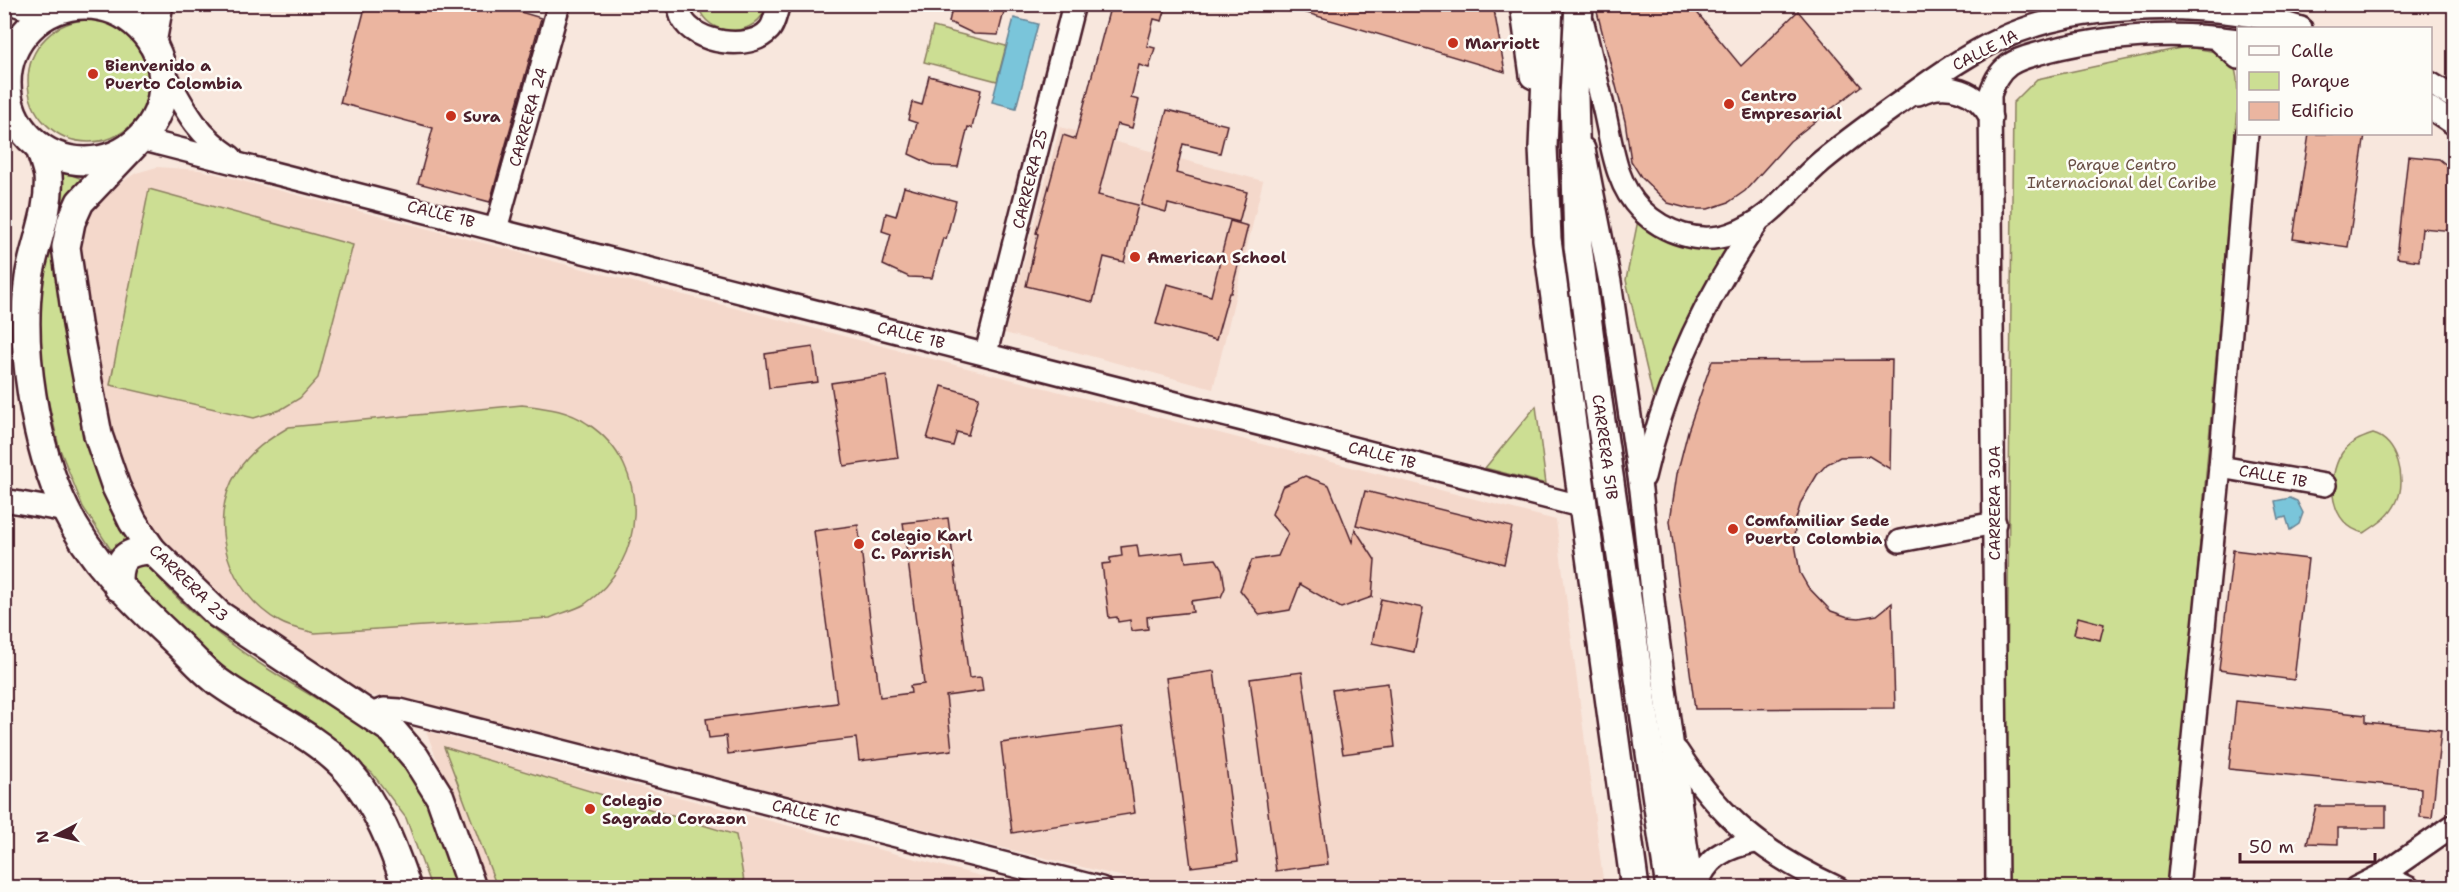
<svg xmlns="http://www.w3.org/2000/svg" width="2459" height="892" font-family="'Shantell Sans',sans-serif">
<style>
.built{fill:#f4d8cb}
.green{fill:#ccde93;stroke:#8b7e5f;stroke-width:1.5}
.water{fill:#7ac5da;stroke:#678394;stroke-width:1.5}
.building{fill:#ebb5a0;stroke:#4a1f2b;stroke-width:1.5}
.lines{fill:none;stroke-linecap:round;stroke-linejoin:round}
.minor-casing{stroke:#4a1f2b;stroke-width:26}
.major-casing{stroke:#4a1f2b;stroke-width:32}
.minor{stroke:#fdfcf7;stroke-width:21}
.major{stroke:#fdfcf7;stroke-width:27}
.poi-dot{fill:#c8321e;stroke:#fdfcf7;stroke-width:2}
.labels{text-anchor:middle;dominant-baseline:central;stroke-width:5;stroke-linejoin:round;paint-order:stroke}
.poi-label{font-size:16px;font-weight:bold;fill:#4a1f2b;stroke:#fdfcf7;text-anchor:start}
.street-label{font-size:16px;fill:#4a1f2b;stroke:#fdfcf7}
.park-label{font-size:16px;fill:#6a4f45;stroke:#fdfcf7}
</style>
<rect width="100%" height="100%" fill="#f8e7dd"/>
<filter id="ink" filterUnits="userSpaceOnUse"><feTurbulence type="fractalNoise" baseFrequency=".0167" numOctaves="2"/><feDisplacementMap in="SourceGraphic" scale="12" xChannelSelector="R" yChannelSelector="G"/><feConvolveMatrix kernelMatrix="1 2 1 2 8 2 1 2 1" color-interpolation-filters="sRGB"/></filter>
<g filter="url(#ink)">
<!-- built -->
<g class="built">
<polygon points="1060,127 1263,181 1213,389 1005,333"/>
<polygon points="157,167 200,170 1556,520 1604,887 1165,887 349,690 191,583 128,491 106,414 79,250 83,230 95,207 108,191 136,173"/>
<polygon points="426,731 1023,887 486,887"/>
</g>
<!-- green -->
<g class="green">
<path d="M698,5V4L767,5C758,38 707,40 698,5Z"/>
<circle cx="89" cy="81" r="61"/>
<polygon points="933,27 1006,46 997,81 924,62"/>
<path d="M2185,47C2235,53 2238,57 2238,107L2170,887L2005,888L2013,103L2037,79Z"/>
<path d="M60,170L87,181L65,216L127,531C135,544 142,558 152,570C210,641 293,685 372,731C388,747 404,764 417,784C437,814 447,853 459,887H431L406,818L372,773L332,741L204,660L126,573L83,507L59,447L43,378L38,294Z"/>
<polygon points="149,189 353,245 318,378 300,398 280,410 254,418 110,385"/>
<path d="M1638,220C1661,235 1683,254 1712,248C1722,246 1733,240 1743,236L1656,409L1626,280Z"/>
<path d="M522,405C546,408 568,410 588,424C653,467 647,561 585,604C575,610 561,613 550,618L315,633C304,630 290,628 280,622C229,594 205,523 237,472C250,451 269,439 289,427Z"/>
<polygon points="1536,406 1546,484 1485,468"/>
<path d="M2373,434C2398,440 2407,480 2397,501C2390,517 2378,524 2364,533C2330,526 2325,480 2342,453C2350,442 2361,438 2373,434Z"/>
<polygon points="444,747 736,835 745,887 497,887"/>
</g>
<!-- water -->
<g class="water">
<polygon points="1014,18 1038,24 1016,108 992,102"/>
<polygon points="2290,498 2297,501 2303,513 2299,524 2290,530 2286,517 2279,519 2275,501"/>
</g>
<!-- building -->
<g class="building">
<polygon points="366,4 493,4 541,18 490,202 418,183 433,128 340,103"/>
<polygon points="953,4 1006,4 998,35 974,34 949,22"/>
<polygon points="1111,4 1167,4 1162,21 1154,19 1147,46 1155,48 1149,68 1139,65 1131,98 1139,100 1132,128 1117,124 1098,195 1138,205 1124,262 1104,257 1093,302 1026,286 1038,234 1036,233 1063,135 1075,139"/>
<polygon points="1290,4 1493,4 1505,72 1290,8"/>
<polygon points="1595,4 1690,4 1741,66 1798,11 1861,86 1790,141 1745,191 1729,202 1708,209 1690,209 1668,203 1641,177 1631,161 1625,121"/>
<polygon points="929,76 981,90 972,128 968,127 958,167 935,166 909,154 917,123 908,120 912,102 922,105"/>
<polygon points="1167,110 1227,125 1220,153 1183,144 1176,173 1247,192 1239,222 1168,204 1166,212 1141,205"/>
<polygon points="2309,134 2365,134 2348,247 2293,239"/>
<polygon points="2408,156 2439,159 2454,171 2454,231 2422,228 2419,261 2397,258"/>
<polygon points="904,187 956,201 946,239 943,238 932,278 909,277 883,265 891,234 882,231 886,213 896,216"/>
<polygon points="1230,221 1248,226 1231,293 1229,293 1216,340 1156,324 1167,284 1211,296"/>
<polygon points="813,347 818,382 769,388 765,354"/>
<polygon points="1892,360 1890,469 1869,456 1840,457 1827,464 1817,475 1801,502 1796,519 1794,538 1800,573 1808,587 1831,611 1848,617 1859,618 1877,615 1892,603 1895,708 1695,709 1670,521 1677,474 1688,431 1712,361"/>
<polygon points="886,375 898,458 844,466 831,383"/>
<polygon points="942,386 979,397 968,435 957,432 953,446 927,439"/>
<polygon points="1305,476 1329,485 1352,542 1355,529 1375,560 1372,597 1341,608 1300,584 1290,610 1260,615 1240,590 1252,560 1278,556 1288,533 1272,514 1282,487"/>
<polygon points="1365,491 1512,527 1504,564 1356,525"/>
<polygon points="948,518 969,678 981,677 983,691 946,696 952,750 859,761 856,738 728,754 726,736 709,738 706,719 837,703 814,531 858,525 880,697 911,693 910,686 924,684 903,523"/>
<polygon points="1137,545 1139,557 1184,552 1186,562 1216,559 1222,569 1225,588 1221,597 1191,601 1193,612 1147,617 1148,629 1131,631 1130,620 1118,622 1117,617 1109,618 1102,564 1110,563 1110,558 1122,556 1121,547"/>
<polygon points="2233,550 2308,559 2294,680 2219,670"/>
<polygon points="1381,599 1423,608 1414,652 1372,643"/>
<polygon points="2078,617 2104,624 2100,640 2074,634"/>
<polygon points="1214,671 1238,861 1191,867 1166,678"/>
<polygon points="1302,672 1328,864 1276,871 1250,679"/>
<polygon points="1388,683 1395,747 1343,754 1332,690"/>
<polygon points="2236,701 2366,715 2366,722 2441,730 2432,818 2420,817 2421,788 2229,769"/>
<polygon points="1123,727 1135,813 1012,833 1001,743"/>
<polygon points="2316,806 2386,806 2386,828 2338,828 2338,844 2307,843"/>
</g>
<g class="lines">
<defs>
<g id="minor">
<polyline points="13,4 46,15"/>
<path d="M679,4C680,9 680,14 682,18C694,43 750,52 769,30C774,25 776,12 779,4"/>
<path d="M1583,23C1590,52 1597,81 1604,110C1612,144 1615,184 1641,210C1664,233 1700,245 1731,234C1774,219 1789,189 1822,161C1850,138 1879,117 1909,96C1938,75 1968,54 2000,39C2083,0 2214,1 2301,28"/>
<polyline points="2216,38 2238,58"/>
<polyline points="4,63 7,74"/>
<path d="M161,66C184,106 192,130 231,157"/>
<polyline points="2430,83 2454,98"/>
<path d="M1918,94C1947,80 1977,91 1991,118"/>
<polyline points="2430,108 2454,124"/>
<polyline points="140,139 1584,507"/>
<polyline points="1584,149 1610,282 1641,490 1654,609 1692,888"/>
<polyline points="496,229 559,4"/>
<polyline points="986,353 1074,4"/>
<polyline points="2220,467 2325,485"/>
<path d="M1644,477C1665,385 1703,301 1757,223"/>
<polyline points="4,500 66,511"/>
<polyline points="1900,541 1995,523"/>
<polyline points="371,714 384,709 400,710 1101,888"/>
<path d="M1677,751C1720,818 1765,855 1838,888"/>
<polyline points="2382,875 2409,888"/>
<path d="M1696,888C1706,857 1726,847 1756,842"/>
<path d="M1997,888L1990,95C1994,83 1998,73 2009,65C2020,57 2035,55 2047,51C2110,35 2175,31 2238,40"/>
<polyline points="2178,888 2220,467 2247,134"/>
<polyline points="2356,888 2382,875 2454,825"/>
</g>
<g id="major">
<polyline points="1524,4 1534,75"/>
<polyline points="1549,4 1543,147 1547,239 1635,888"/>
<polyline points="1579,4 1574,96 1578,246 1598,401 1670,888"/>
<circle cx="85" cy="83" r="78"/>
<polyline points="152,43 159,4"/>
<polyline points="140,139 80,202 71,222 66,247 77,324 98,435 116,487 133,522 152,550 218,614 392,730 415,757 440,797 472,888"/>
<path d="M39,146C42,155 46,166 48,176C51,210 34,245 29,278C19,346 35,447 65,509C91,562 133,601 175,641C189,654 202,670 217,681C259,712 312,732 348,771C377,804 393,847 407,888"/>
<path d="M118,587C117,559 124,551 152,550"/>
</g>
</defs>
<!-- minor casing -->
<use href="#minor" class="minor-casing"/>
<!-- major casing -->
<use href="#major" class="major-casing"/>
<!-- minor -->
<use href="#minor" class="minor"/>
<!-- major -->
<use href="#major" class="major"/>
</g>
</g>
<!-- markers -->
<g class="poi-dot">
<circle cx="1453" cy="43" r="6"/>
<circle cx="93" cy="74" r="6"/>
<circle cx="1729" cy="104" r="6"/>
<circle cx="451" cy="116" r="6"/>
<circle cx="1135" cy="257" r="6"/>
<circle cx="1733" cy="529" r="6"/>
<circle cx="859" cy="544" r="6"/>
<circle cx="590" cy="809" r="6"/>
</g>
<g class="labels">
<!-- poi labels -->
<g class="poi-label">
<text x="1465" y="43">Marriott</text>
<text x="105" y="65">Bienvenido a<tspan x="105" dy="18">Puerto Colombia</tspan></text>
<text x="1741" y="95">Centro<tspan x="1741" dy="18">Empresarial</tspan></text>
<text x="463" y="116">Sura</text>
<text x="1147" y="257">American School</text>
<text x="1745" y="520">Comfamiliar Sede<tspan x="1745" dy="18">Puerto Colombia</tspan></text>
<text x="871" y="535">Colegio Karl<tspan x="871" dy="18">C. Parrish</tspan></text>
<text x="602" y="800">Colegio<tspan x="602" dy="18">Sagrado Corazon</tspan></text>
</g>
<!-- street labels -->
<g class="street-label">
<text transform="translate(1985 50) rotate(-27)">CALLE 1A</text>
<text transform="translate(528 117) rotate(-74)">CARRERA 24</text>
<text transform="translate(1030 179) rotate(-76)">CARRERA 25</text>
<text transform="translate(441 214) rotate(14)">CALLE 1B</text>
<text transform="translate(911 335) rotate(14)">CALLE 1B</text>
<text transform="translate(1605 447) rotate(82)">CARRERA 51B</text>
<text transform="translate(1382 455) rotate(14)">CALLE 1B</text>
<text transform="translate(2273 476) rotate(10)">CALLE 1B</text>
<text transform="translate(1994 503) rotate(-90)">CARRERA 30A</text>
<text transform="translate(189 583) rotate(44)">CARRERA 23</text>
<text transform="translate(806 813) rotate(14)">CALLE 1C</text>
</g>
<!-- park labels -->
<g class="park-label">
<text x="2122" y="164">Parque Centro<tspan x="2122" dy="18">Internacional del Caribe</tspan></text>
</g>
</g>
<!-- margin -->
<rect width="2459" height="892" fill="none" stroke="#fdfcf7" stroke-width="24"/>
<rect x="12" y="12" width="2435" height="868" fill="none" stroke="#4a1f2b" stroke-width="2" filter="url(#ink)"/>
<!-- legend -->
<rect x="2237" y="27" width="195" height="108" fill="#fdfcf7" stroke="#b5a4a5" stroke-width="1.5"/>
<rect x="2249" y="46" width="30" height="9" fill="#fdfcf7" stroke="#b5a4a5" stroke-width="1.5"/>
<text x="2291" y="57" font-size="18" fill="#4a1f2b">Calle</text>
<rect x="2249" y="72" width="30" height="18" fill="#ccde93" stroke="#b5a4a5" stroke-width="1.5"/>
<text x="2291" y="87" font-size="18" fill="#4a1f2b">Parque</text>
<rect x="2249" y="102" width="30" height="18" fill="#ebb5a0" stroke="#b5a4a5" stroke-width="1.5"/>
<text x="2291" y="117" font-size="18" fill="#4a1f2b">Edificio</text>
<!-- north arrow -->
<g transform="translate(57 835) rotate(263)" stroke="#fdfcf7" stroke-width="4.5" paint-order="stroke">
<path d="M0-4.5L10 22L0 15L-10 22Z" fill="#4a1f2b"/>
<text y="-9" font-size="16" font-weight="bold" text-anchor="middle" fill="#4a1f2b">N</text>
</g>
<!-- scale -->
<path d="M2240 853v9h135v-9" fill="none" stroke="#4a1f2b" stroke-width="3"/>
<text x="2249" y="853" font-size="18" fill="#4a1f2b" stroke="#fdfcf7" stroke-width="4.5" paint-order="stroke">50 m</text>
</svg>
